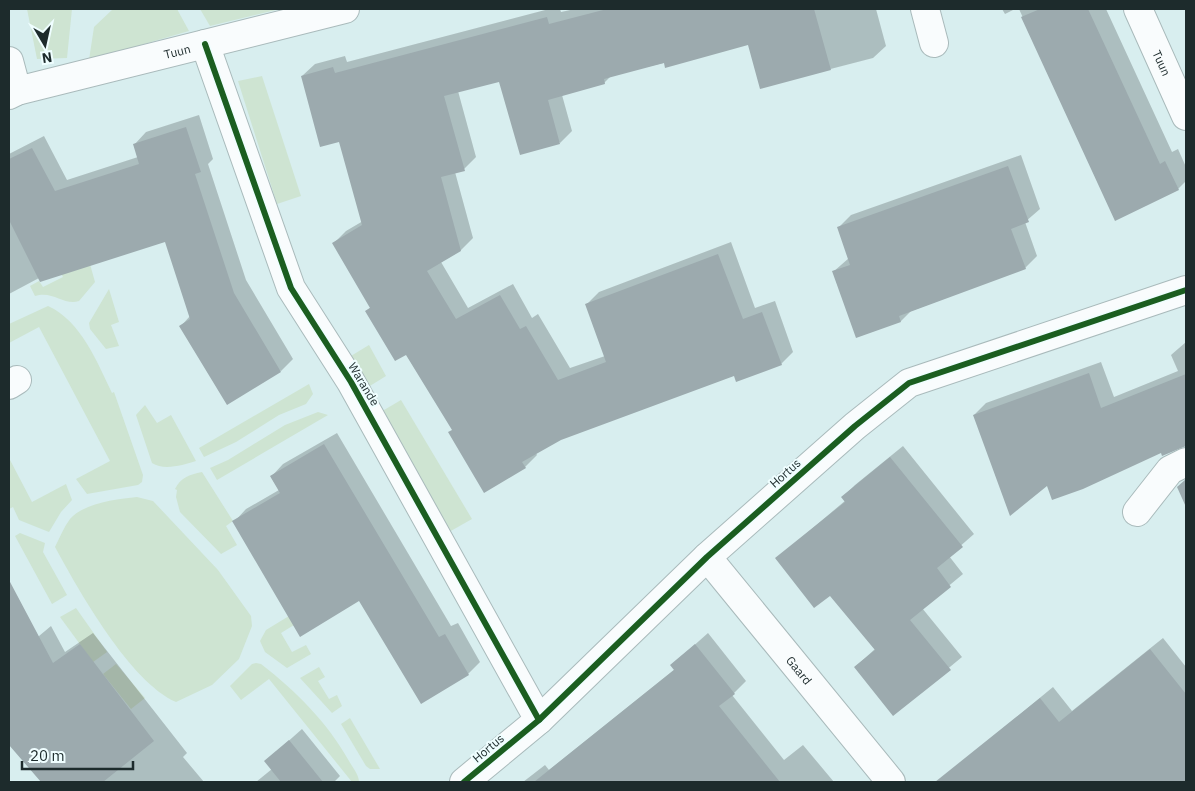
<svg xmlns="http://www.w3.org/2000/svg" width="1195" height="791" font-family="'IBM Plex Sans',sans-serif">
<style>
.green{fill:#cee4d2}
.shadow{fill:#0003}
.building{fill:#9caaae}
.lines{fill:none;stroke-linecap:round;stroke-linejoin:round}
.minor-casing{stroke:#a9babb;stroke-width:30}
.minor{stroke:#f9fcfd;stroke-width:28}
.cycleway-casing{stroke:#effeff;stroke-width:9}
.cycleway{stroke:#1b5e20;stroke-width:6}
.labels{text-anchor:middle;dominant-baseline:central;stroke-width:4;stroke-linejoin:round;paint-order:stroke}
.street-label{font-size:12px;fill:#1d2b2c;stroke:#effeff}
</style>
<rect width="100%" height="100%" fill="#d8eeef"/>
<!-- green -->
<g class="green">
<polygon points="27,9 72,9 67,58 37,59"/>
<polygon points="113,9 177,9 189,31 89,60 94,27"/>
<polygon points="200,9 280,9 210,26"/>
<polygon points="262,76 301,196 277,204 238,81"/>
<path d="M88,257L95,282L79,301C64,306 53,290 35,296L30,286L39,281L43,287L63,277L59,270Z"/>
<polygon points="109,289 119,322 111,325 119,346 106,349 90,329 89,323"/>
<path d="M48,306C81,321 97,362 112,393L114,392L143,475L142,482L138,485L87,494L76,479L110,461L39,327L9,343V324Z"/>
<polygon points="369,345 386,376 365,389 346,359"/>
<polygon points="309,384 313,394 306,404 279,415 236,442 204,457 199,448"/>
<polygon points="401,400 472,519 449,532 379,413"/>
<path d="M145,405L157,423L171,415L196,461C183,465 164,471 152,463L136,415Z"/>
<polygon points="318,412 328,415 217,480 210,468 228,460 285,425"/>
<polygon points="9,458 32,502 66,484 72,500 61,512 49,532 19,520 13,507 9,509"/>
<path d="M202,472L233,521L226,526L237,545L221,554L180,512L176,497L177,490L175,489C181,477 189,475 202,472Z"/>
<path d="M137,497L153,501L218,570L251,616L252,626L239,659L212,685L176,702C130,682 79,591 55,547C60,537 64,527 70,519C84,503 117,499 137,497Z"/>
<polygon points="20,533 45,543 43,552 67,595 52,604 15,536"/>
<polygon points="76,608 107,652 93,662 60,617"/>
<polygon points="289,616 294,625 281,633 292,652 306,645 311,654 287,668 265,652 260,641 266,630"/>
<path d="M256,663L261,664C297,692 327,722 349,761C353,768 359,775 359,782H352L269,679L241,700L230,686L252,664Z"/>
<polygon points="116,664 145,698 131,709 103,674"/>
<polygon points="319,667 325,677 318,681 329,699 337,695 342,706 332,713 300,678"/>
<polygon points="350,718 380,769 370,769 366,766 341,724"/>
</g>
<!-- shadow -->
<g class="shadow">
<polygon points="549,9 560,9 561,12 575,9 876,9 886,46 873,58 761,87 749,43 612,75 604,83 562,95 572,131 560,143 500,80 458,91 476,157 464,169 455,172 473,238 461,250 441,262 468,308 513,284 532,318 538,314 570,368 605,356 587,304 599,292 731,242 755,308 775,301 793,352 781,364 735,375 560,438 536,453 537,455 525,467 453,429 406,354 366,311 371,307 334,243 346,231 363,221 340,140 302,76 315,64 345,56 347,62"/>
<polygon points="1002,9 1015,9 1005,14"/>
<polygon points="1019,9 1106,9 1172,152 1178,149 1186,167 1186,181 1178,189 1115,219"/>
<polygon points="199,115 213,159 208,164 246,280 293,359 281,371 181,326 190,316 166,241 39,278 9,294 9,154 44,136 67,180 138,157 134,145 146,132"/>
<polygon points="1021,155 1040,209 1025,222 1037,256 1025,268 911,311 901,321 857,337 833,272 849,258 839,227 851,215"/>
<polygon points="1186,342 1186,445 1047,484 974,415 986,403 1101,362 1114,397 1178,371 1171,355"/>
<polygon points="337,433 451,626 458,623 480,662 468,674 360,600 234,522 246,509 279,490 271,477 283,464"/>
<polygon points="903,446 974,534 949,556 963,574 922,608 962,657 893,714 855,667 875,649 830,594 776,559 846,500 843,497 855,485"/>
<polygon points="51,626 65,652 93,633 187,753 183,757 204,782 42,782 9,742 9,661"/>
<polygon points="708,633 746,681 732,695 784,760 803,745 834,782 523,782 545,765 549,770 675,669 672,665"/>
<polygon points="1163,638 1186,667 1186,775 1177,782 948,782 944,777 1053,687 1072,711"/>
<polygon points="302,729 340,776 334,782 256,782 272,769 266,761"/>
</g>
<!-- building -->
<g class="building">
<polygon points="607,9 814,9 831,70 760,89 748,45 665,68 664,63 604,79 605,84 548,100 560,144 520,155 499,82 444,96 465,171 441,177 461,251 427,271 456,319 500,295 520,329 526,326 558,380 606,362 585,304 718,254 743,319 762,312 782,365 736,382 734,376 561,440 522,462 526,468 484,493 448,432 452,430 406,355 395,361 365,311 370,308 332,243 362,225 339,142 320,147 301,76 333,67 335,73 547,17 549,24"/>
<polygon points="1040,9 1088,9 1160,164 1165,161 1179,190 1115,221 1021,17"/>
<polygon points="186,127 201,172 195,174 234,293 281,372 227,405 179,326 190,319 165,242 40,282 9,220 9,159 32,148 55,191 139,164 133,144"/>
<polygon points="1008,166 1029,222 1011,229 1026,269 899,316 901,322 856,338 832,271 850,265 837,227"/>
<polygon points="1089,373 1101,408 1186,374 1186,446 1162,456 1161,453 1083,489 1052,500 1047,486 1010,516 973,415"/>
<polygon points="324,444 439,637 445,634 469,675 421,704 359,601 300,637 232,521 280,493 270,476"/>
<polygon points="890,457 963,547 937,568 951,587 910,620 951,670 893,716 854,667 875,650 830,596 814,608 775,558 845,502 841,497"/>
<polygon points="1186,479 1186,507 1177,487"/>
<polygon points="9,580 53,663 80,644 154,741 103,782 41,782 9,745"/>
<polygon points="695,644 735,694 719,706 780,782 534,782 674,670 670,665"/>
<polygon points="1150,649 1186,694 1186,782 935,782 1040,698 1059,722"/>
<polygon points="289,740 323,782 281,782 264,761"/>
</g>
<g class="lines">
<defs>
<g id="minor">
<polyline points="925,9 934,43"/>
<path id="s1" d="M1138,9L1186,116"/>
<polyline points="205,44 291,288 351,382 539,720"/>
<polyline points="9,61 17,91"/>
<path id="s2" d="M9,95L17,91L345,9"/>
<polyline points="9,385 17,380"/>
<polyline points="1137,512 1170,470 1186,462"/>
<path id="s3" d="M707,557L891,782"/>
<polyline points="464,782 539,720 707,557 855,426 909,383 1186,290"/>
</g>
</defs>
<!-- minor casing -->
<use href="#minor" class="minor-casing"/>
<!-- minor -->
<use href="#minor" class="minor"/>
<defs>
<g id="cycleway">
<polyline points="205,44 291,288 351,382 539,720"/>
<polyline points="464,782 539,720 707,557 855,426 909,383 1186,290"/>
</g>
</defs>
<!-- cycleway casing -->
<use href="#cycleway" class="cycleway-casing"/>
<!-- cycleway -->
<use href="#cycleway" class="cycleway"/>
</g>
<g class="labels">
<!-- street labels -->
<g class="street-label">
<text stroke="none"><textPath href="#s2" startOffset="174">Tuun</textPath></text>
<text stroke="none"><textPath href="#s1" startOffset="59">Tuun</textPath></text>
<text transform="translate(364 384) rotate(59)">Warande</text>
<text transform="translate(785 473) rotate(-42)">Hortus</text>
<text stroke="none"><textPath href="#s3" startOffset="146">Gaard</textPath></text>
<text transform="translate(488 748) rotate(-40)">Hortus</text>
</g>
</g>
<!-- border -->
<rect width="1195" height="791" fill="none" stroke="#1d2b2c" stroke-width="20"/>
<!-- north arrow -->
<g transform="translate(45 45) rotate(171)" stroke="#effeff" stroke-width="4" paint-order="stroke">
<path d="M0-4L9 19L0 12L-9 19Z" fill="#1d2b2c"/>
<text y="-8" font-size="14" font-weight="bold" text-anchor="middle" fill="#1d2b2c">N</text>
</g>
<!-- scale -->
<path d="M22 761v8h111v-8" fill="none" stroke="#1d2b2c" stroke-width="2.5"/>
<text x="30" y="761" font-size="15" fill="#1d2b2c" stroke="#effeff" stroke-width="4" paint-order="stroke">20 m</text>
</svg>
